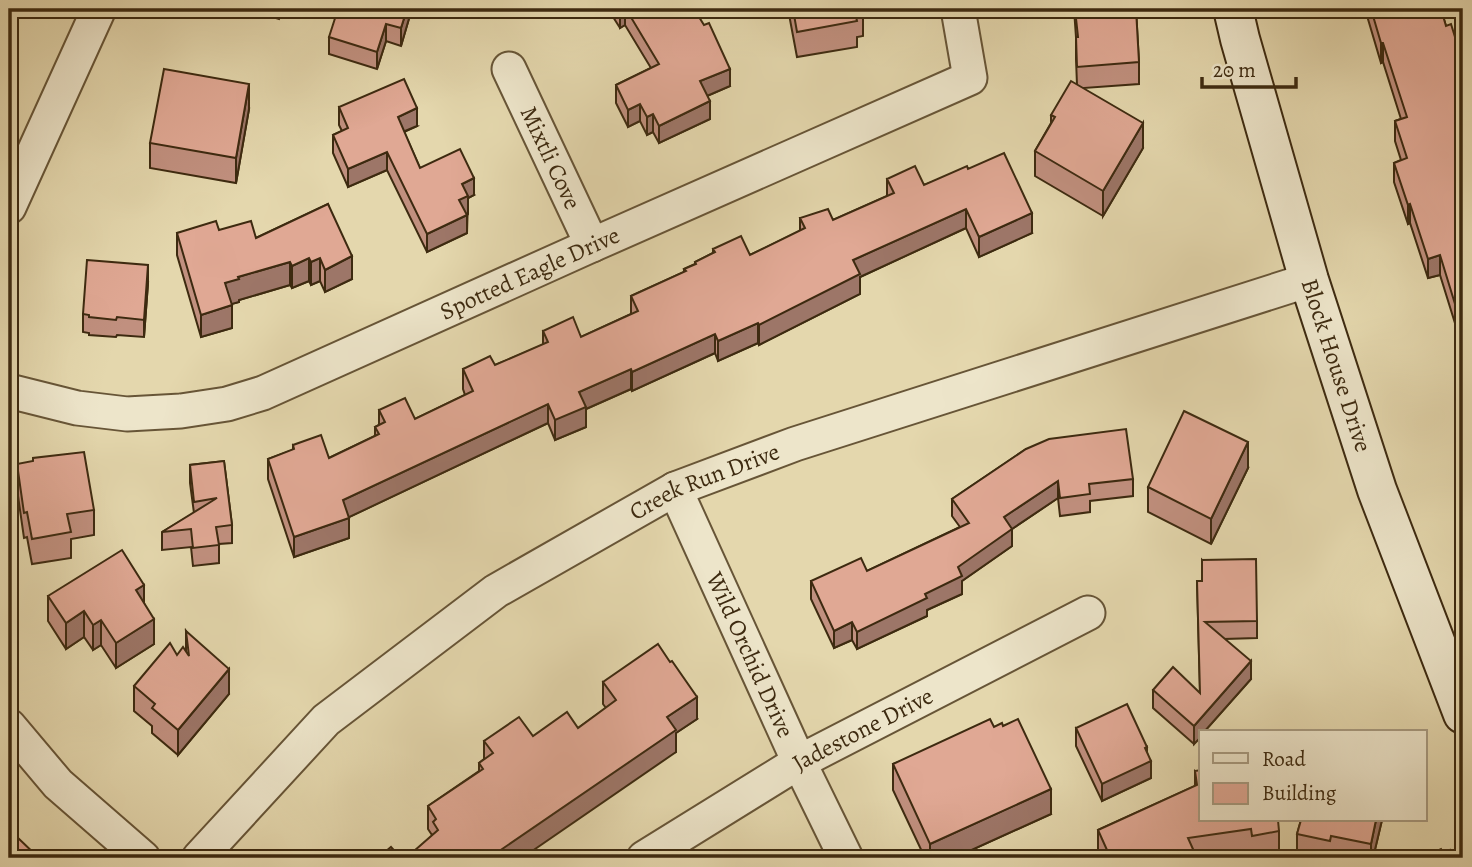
<svg xmlns="http://www.w3.org/2000/svg" width="1472" height="867" font-family="Alegreya,serif">
<style>
.lines{fill:none;stroke-linecap:round;stroke-linejoin:round}
.street-casing{stroke:#675537;stroke-width:37}
.secondary-casing{stroke:#3d2a10;stroke-width:42}
.street{stroke:#ede5ca;stroke-width:33}
.secondary{stroke:#ede5ca;stroke-width:38}
.wall{fill:#c1907f;stroke:#3d2a10;stroke-width:2}
.shaded-wall{fill:#9d7668;stroke:#3d2a10;stroke-width:2}
.building{fill:#e0a894;stroke:#3d2a10;stroke-width:2}
.labels{text-anchor:middle;dominant-baseline:central;stroke-width:6;stroke-linejoin:round;paint-order:stroke}
.street-label{font-size:24px;fill:#3d2a10;stroke:#ede5ca}
</style>
<rect width="100%" height="100%" fill="#e4d7ad"/>
<filter id="stains"><feTurbulence type="fractalNoise" baseFrequency=".00286" numOctaves="4"/><feColorMatrix values="0 0 0 0 .2 0 0 0 0 .09 0 0 0 0 .02 0 0 0 .5 -.17"/></filter>
<radialGradient id="worn" r=".72"><stop offset=".6" stop-color="#630" stop-opacity="0"/><stop offset="1" stop-color="#630" stop-opacity=".3"/></radialGradient>
<g class="lines">
<defs>
<g id="street">
<path id="s1" d="M509,69L592,245"/>
<polyline points="9,207 99,9"/>
<path id="s2" d="M9,391L77,408L127,414L181,411L227,404L263,393L592,245L970,78L958,9"/>
<path id="s3" d="M675,489L799,762L846,858"/>
<polyline points="9,726 58,784 143,858"/>
<path id="s4" d="M199,858L326,720L496,591L675,489L795,444L1309,280"/>
<path id="s5" d="M644,858L799,762L1088,613"/>
</g>
<g id="secondary">
<path id="s6" d="M1233,9L1240,39L1309,280L1377,490L1463,714"/>
</g>
</defs>
<!-- street casing -->
<use href="#street" class="street-casing"/>
<!-- secondary casing -->
<use href="#secondary" class="secondary-casing"/>
<!-- street -->
<use href="#street" class="street"/>
<!-- secondary -->
<use href="#secondary" class="secondary"/>
</g>
<!-- wall -->
<g class="wall">
<polygon points="247,9 282,9 279,19"/>
<polygon points="410,9 410,15 401,46 386,41 377,69 329,54 329,37"/>
<polygon points="608,9 694,9 730,86 707,96 710,119 659,143 653,132 647,135 640,121 628,127 616,103 616,85 651,68 625,25 620,28"/>
<polygon points="788,9 878,9 878,12 863,15 863,36 857,37 857,47 797,57"/>
<polygon points="1074,9 1136,9 1139,62 1139,84 1083,88 1143,148 1103,216 1035,176 1035,151 1051,123 1051,115 1077,85 1076,59 1076,37"/>
<polygon points="1365,9 1441,9 1446,26 1463,63 1463,349 1440,275 1428,278 1410,223 1408,224 1394,182 1394,163 1401,160 1395,141 1395,121 1401,119 1383,62 1381,63"/>
<polygon points="339,107 417,126 404,132 420,168 474,195 468,198 467,233 427,252 387,170 348,187 333,153 333,135 342,131 339,125"/>
<polygon points="249,109 236,183 150,168 150,143"/>
<polygon points="968,169 1032,233 979,257 966,228 860,277 860,294 759,345 758,343 718,361 715,353 632,391 631,389 586,409 586,427 555,440 548,423 349,517 349,538 294,557 268,479 268,459 293,450 293,445 329,458 375,436 375,427 379,425 379,410 415,419 465,395 463,389 463,369 495,365 543,345 543,331 581,337 631,314 631,296 684,272 684,269 695,264 695,262 713,253 713,249 750,255 800,231 800,218 833,220 887,196 887,179 924,185"/>
<polygon points="328,204 352,279 325,292 320,281 311,285 309,281 292,288 290,285 239,300 239,302 231,304 232,328 201,337 177,255 177,233 219,230 256,238"/>
<polygon points="148,283 144,337 117,335 116,337 89,335 89,333 83,332 83,314"/>
<polygon points="1026,449 1133,479 1133,496 1090,501 1090,512 1060,516 1058,498 1012,529 1012,546 962,581 962,594 927,610 927,616 857,649 852,640 834,648 811,599 811,581 867,571 960,527 952,516 952,499"/>
<polygon points="224,461 232,525 232,543 219,544 219,563 193,566 191,547 162,550 162,532 194,513 190,483 190,465"/>
<polygon points="17,464 94,510 94,535 71,539 71,558 32,564 27,537 24,538 17,489"/>
<polygon points="1248,468 1211,544 1148,512 1148,487"/>
<polygon points="1202,560 1257,621 1257,638 1225,639 1251,679 1204,732 1201,732 1194,744 1153,708 1153,690 1200,692 1197,581 1202,581"/>
<polygon points="48,596 144,603 154,644 116,668 101,645 93,650 84,637 66,649 48,621"/>
<polygon points="186,631 229,694 178,755 152,733 152,726 134,711 134,686 177,655 186,651"/>
<polygon points="603,682 697,719 676,733 676,752 432,835 428,829 428,806 479,771 479,763 484,759 484,741 533,736 578,728 606,708 603,704"/>
<polygon points="994,727 1051,814 954,858 925,858 893,790 893,764"/>
<polygon points="1076,728 1147,752 1151,778 1102,801 1076,746"/>
<polygon points="1195,771 1279,831 1279,857 1269,858 1252,858 1251,855 1226,858 1087,858 1098,854 1098,830 1195,786"/>
<polygon points="1301,820 1382,820 1373,858 1297,858 1297,834"/>
</g>
<!-- shaded-wall -->
<g class="shaded-wall">
<polygon points="10,9 13,9 10,19"/>
<polygon points="279,9 282,9 279,19"/>
<polygon points="407,9 410,9 410,15 401,46 401,28"/>
<polygon points="623,9 625,9 625,25 620,28 620,10"/>
<polygon points="859,9 878,9 878,12 863,15 863,11"/>
<polygon points="386,24 386,41 377,69 377,52"/>
<polygon points="1381,43 1383,43 1383,62 1381,63"/>
<polygon points="730,69 730,86 700,99 700,81"/>
<polygon points="249,84 249,109 236,183 236,158"/>
<polygon points="710,101 710,119 659,143 659,126"/>
<polygon points="640,104 640,121 628,127 628,110"/>
<polygon points="417,108 417,126 398,134 398,117"/>
<polygon points="653,114 653,132 647,135 647,117"/>
<polygon points="1143,123 1143,148 1103,216 1103,191"/>
<polygon points="387,152 387,170 348,187 348,169"/>
<polygon points="474,178 474,195 468,198 468,214 459,218 459,200 462,184"/>
<polygon points="1410,204 1410,223 1408,224 1408,205"/>
<polygon points="966,209 966,228 860,277 860,294 759,345 759,325 853,260"/>
<polygon points="1032,213 1032,233 979,257 979,237"/>
<polygon points="467,215 467,233 427,252 427,234"/>
<polygon points="1440,255 1440,275 1428,278 1428,259"/>
<polygon points="352,256 352,279 325,292 325,270"/>
<polygon points="309,258 309,281 292,288 292,266"/>
<polygon points="320,258 320,281 311,285 311,262"/>
<polygon points="290,262 290,285 239,300 239,302 225,306 225,283 238,277"/>
<polygon points="148,265 148,283 144,337 144,320"/>
<polygon points="232,305 232,328 201,337 201,315"/>
<polygon points="758,323 758,343 718,361 718,341"/>
<polygon points="715,334 715,353 632,391 632,372"/>
<polygon points="631,369 631,389 586,409 586,427 555,440 555,420 579,392"/>
<polygon points="548,404 548,423 343,520 343,500"/>
<polygon points="1248,442 1248,468 1211,544 1211,519"/>
<polygon points="1058,481 1058,498 1012,529 1012,546 962,581 962,594 927,610 927,616 857,649 857,632 925,594 958,567 1004,517"/>
<polygon points="349,518 349,538 294,557 294,537"/>
<polygon points="144,585 144,610 136,590"/>
<polygon points="84,611 84,637 66,649 66,623"/>
<polygon points="154,619 154,644 116,668 116,643"/>
<polygon points="101,620 101,645 93,650 93,625"/>
<polygon points="852,622 852,640 834,648 834,631"/>
<polygon points="1251,661 1251,679 1204,732 1201,732 1201,737 1194,744 1194,726"/>
<polygon points="229,669 229,694 178,755 178,730"/>
<polygon points="697,697 697,719 676,733 676,752 522,858 489,858 667,717"/>
<polygon points="1147,747 1147,762 1151,761 1151,778 1102,801 1102,784"/>
<polygon points="1051,789 1051,814 954,858 930,858 930,844"/>
<polygon points="1376,820 1382,820 1373,858 1371,858 1371,844"/>
</g>
<!-- building -->
<g class="building">
<polygon points="338,9 407,9 401,28 386,24 377,52 329,37"/>
<polygon points="626,9 694,9 704,25 709,23 730,69 700,81 710,101 659,126 653,114 647,117 640,104 628,110 616,85 659,64"/>
<polygon points="793,9 862,9 863,11 855,12 857,21 797,32"/>
<polygon points="1075,9 1136,9 1139,62 1077,67 1076,37 1078,37"/>
<polygon points="1371,9 1441,9 1446,26 1451,24 1463,63 1463,330 1440,255 1428,259 1410,204 1408,205 1394,163 1407,158 1395,121 1407,117 1383,43 1381,43"/>
<polygon points="164,69 249,84 236,158 150,143"/>
<polygon points="404,79 417,108 398,117 420,168 460,149 474,178 462,184 468,196 459,200 467,215 427,234 387,152 348,169 333,135 348,128 339,107"/>
<polygon points="1071,81 1143,123 1103,191 1035,151 1055,117 1051,115"/>
<polygon points="1004,153 1032,213 979,237 966,209 853,260 860,274 759,325 758,323 718,341 715,334 632,372 631,369 579,392 586,407 555,420 548,404 343,500 349,518 294,537 268,459 294,449 293,445 321,435 329,458 379,434 375,427 385,422 379,410 405,398 415,419 473,391 463,369 490,356 495,365 548,342 543,331 573,317 581,337 638,311 631,296 686,271 684,269 696,264 695,262 715,252 713,249 741,236 750,255 805,228 800,218 828,209 833,220 894,193 887,179 915,166 924,185 967,166 968,169"/>
<polygon points="328,204 352,256 325,270 320,258 311,262 309,258 292,266 290,262 238,277 239,279 225,283 232,305 201,315 177,233 216,221 219,230 251,221 256,238"/>
<polygon points="87,260 148,265 144,320 117,317 116,320 89,317 89,315 83,314"/>
<polygon points="1184,411 1248,442 1211,519 1148,487"/>
<polygon points="1126,429 1133,479 1089,484 1090,494 1060,498 1058,481 1004,517 1012,529 958,567 962,576 925,594 927,598 857,632 852,622 834,631 811,581 861,558 867,571 969,523 952,499 1026,449 1049,439"/>
<polygon points="84,452 94,510 67,514 71,532 32,539 27,512 24,513 17,464 33,461 33,458"/>
<polygon points="224,461 232,525 216,527 219,545 193,548 191,529 162,532 217,498 194,502 190,465"/>
<polygon points="122,550 144,585 136,590 154,619 116,643 101,620 93,625 84,611 66,623 48,596"/>
<polygon points="1256,559 1257,621 1205,622 1251,661 1194,726 1153,690 1173,667 1200,693 1197,581 1202,581 1202,560"/>
<polygon points="186,631 229,669 178,730 152,708 155,704 134,686 170,643 177,655 183,647 189,656"/>
<polygon points="658,644 670,662 672,661 697,697 667,717 676,730 489,858 406,858 438,830 433,822 436,819 428,806 483,769 479,763 493,753 484,741 519,717 533,736 567,712 578,728 616,700 603,682"/>
<polygon points="1127,704 1147,747 1145,748 1151,761 1102,784 1076,728"/>
<polygon points="990,719 994,727 1002,723 1003,726 1018,719 1051,789 930,844 893,764"/>
<polygon points="1201,770 1201,820 1278,820 1279,831 1252,836 1251,829 1188,838 1197,858 1088,858 1107,850 1098,830 1197,785 1195,771"/>
<polygon points="1301,820 1376,820 1371,844 1331,836 1330,841 1297,834"/>
<polygon points="17,837 39,858 9,858 9,840 11,843"/>
<polygon points="391,847 401,858 378,858"/>
<polygon points="1441,849 1443,854 1450,850 1454,858 1421,858"/>
<polygon points="759,853 762,858 751,858"/>
</g>
<g class="labels">
<!-- street labels -->
<g class="street-label">
<text stroke="none"><textPath href="#s1" startOffset="98">Mixtli Cove</textPath></text>
<text stroke="none"><textPath href="#s2" startOffset="551">Spotted Eagle Drive</textPath></text>
<text stroke="none"><textPath href="#s6" startOffset="371">Block House Drive</textPath></text>
<text stroke="none"><textPath href="#s4" startOffset="637">Creek Run Drive</textPath></text>
<text stroke="none"><textPath href="#s3" startOffset="182">Wild Orchid Drive</textPath></text>
<text stroke="none"><textPath href="#s5" startOffset="254">Jadestone Drive</textPath></text>
</g>
</g>
<!-- margin -->
<rect width="1472" height="867" fill="none" stroke="#e4d7ad" stroke-width="35"/>
<rect x="10" y="10" width="1451" height="846" fill="none" stroke="#3d2a10" stroke-width="3.5"/>
<rect x="18" y="18" width="1437" height="832" fill="none" stroke="#3d2a10" stroke-width="2"/>
<!-- legend -->
<rect x="1199" y="730" width="228" height="91" fill="#ede5ca" stroke="#a79a80" stroke-width="2"/>
<rect x="1213" y="753" width="35" height="10" fill="#ede5ca" stroke="#a79a80" stroke-width="2"/>
<text x="1262" y="766" font-size="21" fill="#3d2a10">Road</text>
<rect x="1213" y="783" width="35" height="21" fill="#e0a894" stroke="#a79a80" stroke-width="2"/>
<text x="1262" y="800" font-size="21" fill="#3d2a10">Building</text>
<!-- scale -->
<path d="M1202 77v10h94v-10" fill="none" stroke="#3d2a10" stroke-width="3.5"/>
<text x="1213" y="77" font-size="21" fill="#3d2a10" stroke="#ede5ca" stroke-width="5" paint-order="stroke">20 m</text>
<rect width="100%" height="100%" filter="url(#stains)"/>
<rect width="100%" height="100%" fill="url(#worn)"/>
</svg>
